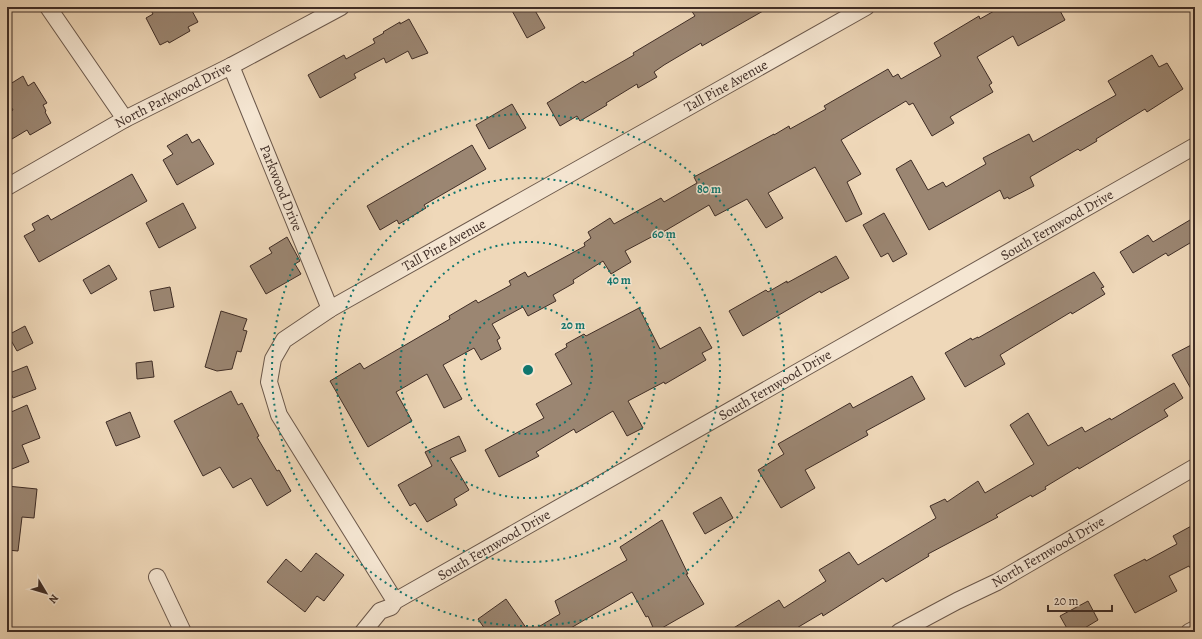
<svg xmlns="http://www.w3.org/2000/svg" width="1202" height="639" font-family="Alegreya,serif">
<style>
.building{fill:#9b8672;stroke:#3f2d26}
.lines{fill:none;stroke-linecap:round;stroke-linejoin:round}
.street-casing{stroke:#6b584b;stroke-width:18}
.street{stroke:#f5e6d2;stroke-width:16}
.ring{fill:none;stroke:#0f766e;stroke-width:2;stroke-dasharray:2 4}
.labels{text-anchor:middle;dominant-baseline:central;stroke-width:3;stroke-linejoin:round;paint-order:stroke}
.street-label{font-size:14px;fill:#3f2d26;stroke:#f5e6d2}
.centre{fill:#0f766e;stroke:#f5e6d2;stroke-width:2}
.ring-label{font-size:12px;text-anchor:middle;font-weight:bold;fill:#0f766e;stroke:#f5e6d2;stroke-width:3;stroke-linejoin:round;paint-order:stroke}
</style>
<rect width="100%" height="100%" fill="#efd8b9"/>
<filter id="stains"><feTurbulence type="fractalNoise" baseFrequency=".005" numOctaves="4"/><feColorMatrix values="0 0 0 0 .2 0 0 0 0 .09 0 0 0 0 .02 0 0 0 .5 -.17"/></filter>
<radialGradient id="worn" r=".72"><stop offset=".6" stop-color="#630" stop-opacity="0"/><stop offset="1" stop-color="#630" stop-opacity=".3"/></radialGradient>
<!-- building -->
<g class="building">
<polygon points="149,7 190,7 198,22 188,27 190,31 169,43 168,41 160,45 146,18 153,14"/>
<polygon points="510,7 533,7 545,28 527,38"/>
<polygon points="689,7 770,7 702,46 701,43 664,65 654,72 657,77 638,88 637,84 606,103 607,105 580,121 577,116 560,126 547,103 583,81 585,83 634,55 633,53 695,16"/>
<polygon points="1001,7 1058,7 1065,20 1018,46 1013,36 977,57 992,83 989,85 993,92 950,117 954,123 932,136 913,103 909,105 906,101 841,140 861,174 847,182 862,214 846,222 815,167 768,193 783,218 766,228 747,199 715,216 709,205 658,235 657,234 625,251 631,262 611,274 603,261 573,280 574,283 553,295 556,301 528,316 523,307 492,324 500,338 497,340 501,349 481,360 474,348 443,365 462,399 444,408 427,374 396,392 412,421 368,447 330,381 360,363 364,369 450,319 449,316 476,300 478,303 511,285 509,281 525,272 528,277 585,246 584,243 591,238 588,232 610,218 614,224 661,198 664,202 697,183 694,177 774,134 774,135 789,126 790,129 826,109 824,106 888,69 893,77 898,74 901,79 941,56 934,43 979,16 980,19"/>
<polygon points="409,19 428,53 412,59 408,51 386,63 384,58 354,74 356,78 320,98 308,75 344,55 346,59 375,43 373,39 384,33 383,32 400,22 400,24"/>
<polygon points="1152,55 1159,67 1167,63 1183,89 1147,112 1145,109 1096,139 1097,141 1080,151 1078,149 1030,177 1034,186 1009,199 1008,197 1004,199 1000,190 929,230 896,169 911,160 928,190 943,182 946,187 986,164 983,158 1029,134 1033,142 1116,95 1108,81"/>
<polygon points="23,76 28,86 34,82 47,103 43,105 46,111 45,112 51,123 30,135 27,130 7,142 7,114 13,110 7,100 7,86"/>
<polygon points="512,104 526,128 489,149 476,125"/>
<polygon points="187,134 192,143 199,139 214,164 177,185 163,160 173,154 167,146"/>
<polygon points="472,145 486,169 424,205 426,208 399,224 397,220 380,230 367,206"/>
<polygon points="132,174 147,201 39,262 24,236 35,230 32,224 48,215 51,220"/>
<polygon points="183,203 196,228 159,248 146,223"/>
<polygon points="884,213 907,254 893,262 888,253 881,257 863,225"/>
<polygon points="1195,217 1195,240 1168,256 1166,253 1133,273 1120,252 1148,235 1153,242"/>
<polygon points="287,237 300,261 295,264 301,274 266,294 250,266 272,253 269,248"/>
<polygon points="836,256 849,278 830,288 821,293 820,291 743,336 729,311 766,290 768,292 787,281 787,283"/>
<polygon points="109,265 117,279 91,294 83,280"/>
<polygon points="1094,272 1104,287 1101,288 1105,294 1072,314 1071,312 1000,355 1005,364 965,387 945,353 971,338 972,340 978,337 978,338"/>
<polygon points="170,287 174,307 154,311 150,291"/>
<polygon points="639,308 660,349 700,327 712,348 702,353 706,360 665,384 664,382 628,401 643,428 627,436 613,411 576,433 574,429 536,452 539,456 499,477 485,450 544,418 536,404 572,384 555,354 567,347 566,344 584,334 586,336"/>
<polygon points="221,311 247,319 243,330 247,331 241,352 237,351 232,369 217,371 205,367"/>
<polygon points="25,326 33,343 17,351 8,335"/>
<polygon points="1195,343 1195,396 1172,355"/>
<polygon points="152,361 154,377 137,379 136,363"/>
<polygon points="27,366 36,389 13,398 7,384 7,374"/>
<polygon points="912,376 925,399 866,431 868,435 805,470 815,488 781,508 758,470 784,454 778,444 850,403 853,408"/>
<polygon points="1174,383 1183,398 1164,410 1168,416 1079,469 1078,467 1045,487 1046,489 1032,497 1031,495 996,515 998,517 928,554 929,556 886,582 883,578 823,616 822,613 790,632 727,632 779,600 784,608 826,581 819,570 849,552 858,565 936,518 930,506 945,499 947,502 978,481 985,493 1034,464 1010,425 1028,413 1048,446 1082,427 1085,432 1110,418 1111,420"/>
<polygon points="231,391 238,405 242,403 259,436 257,437 277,471 279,470 291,491 267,506 251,478 233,488 220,467 203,476 174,421"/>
<polygon points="27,405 40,438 22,445 29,462 7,471 7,411 9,413"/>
<polygon points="130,412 140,437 116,446 106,422"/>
<polygon points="459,436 466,451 450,458 469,490 454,499 457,505 427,522 415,503 410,506 398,485 432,466 425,452"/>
<polygon points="7,486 37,489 34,518 22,517 18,551 7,550"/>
<polygon points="721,497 733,518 705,534 693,513"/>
<polygon points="662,520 688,574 686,574 704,604 655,632 648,616 646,617 632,592 564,632 530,632 560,614 555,601 627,560 620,547"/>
<polygon points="1195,524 1195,576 1189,566 1169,576 1177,591 1135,613 1114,575 1145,559 1146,561 1177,544 1173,536"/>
<polygon points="316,553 344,575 324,601 317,596 305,612 267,582 286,559 301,572"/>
<polygon points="506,599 529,632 487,632 478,619"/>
<polygon points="1088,601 1098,620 1078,632 1069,632 1060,616"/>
</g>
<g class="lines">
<defs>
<g id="street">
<polyline points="48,7 125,119"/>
<polyline points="231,66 330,309"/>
<polyline points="7,187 125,119 231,66 341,7"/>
<polyline points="157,577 183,632"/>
<polyline points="395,601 279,415 269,382 273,359 284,340 330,309 866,7"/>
<polyline points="363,632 380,611 391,607 395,601 1195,146"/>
<polyline points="899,632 957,601 997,582 1195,467"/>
<polyline points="1189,632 1195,629"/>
</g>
</defs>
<!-- street casing -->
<use href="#street" class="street-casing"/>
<!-- street -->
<use href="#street" class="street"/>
</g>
<!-- distance rings -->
<g class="ring">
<circle cx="528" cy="370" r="64"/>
<circle cx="528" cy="370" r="128"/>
<circle cx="528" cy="370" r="192"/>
<circle cx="528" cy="370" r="256"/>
</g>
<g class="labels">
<!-- street labels -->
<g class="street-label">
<text transform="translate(726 86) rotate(-29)">Tall Pine Avenue</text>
<text transform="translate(173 95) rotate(-27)">North Parkwood Drive</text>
<text transform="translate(281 188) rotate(68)">Parkwood Drive</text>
<text transform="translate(1057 225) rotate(-30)">South Fernwood Drive</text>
<text transform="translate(444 245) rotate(-29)">Tall Pine Avenue</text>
<text transform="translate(775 385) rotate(-30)">South Fernwood Drive</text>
<text transform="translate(494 545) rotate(-30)">South Fernwood Drive</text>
<text transform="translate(1048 552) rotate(-30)">North Fernwood Drive</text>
</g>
</g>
<circle cx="528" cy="370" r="6" class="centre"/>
<g class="ring-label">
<text x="709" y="193">80 m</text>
<text x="664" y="238">60 m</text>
<text x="619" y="284">40 m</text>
<text x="573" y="329">20 m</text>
</g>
<!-- margin -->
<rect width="1202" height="639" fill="none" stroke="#efd8b9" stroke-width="24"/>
<rect x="8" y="8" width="1186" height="623" fill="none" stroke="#3f2d26" stroke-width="2"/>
<rect x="12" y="12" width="1178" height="615" fill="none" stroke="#3f2d26"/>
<!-- north arrow -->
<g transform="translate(46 593) rotate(128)" stroke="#f5e6d2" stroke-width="3" paint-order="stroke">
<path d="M0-3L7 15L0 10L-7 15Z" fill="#3f2d26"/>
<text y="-6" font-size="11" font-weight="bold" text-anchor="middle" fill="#3f2d26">N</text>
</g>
<!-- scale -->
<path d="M1048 605v6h64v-6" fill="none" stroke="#3f2d26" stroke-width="2"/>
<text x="1054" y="605" font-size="12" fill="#3f2d26" stroke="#f5e6d2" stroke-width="3" paint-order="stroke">20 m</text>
<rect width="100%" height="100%" filter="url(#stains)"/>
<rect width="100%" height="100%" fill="url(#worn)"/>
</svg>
